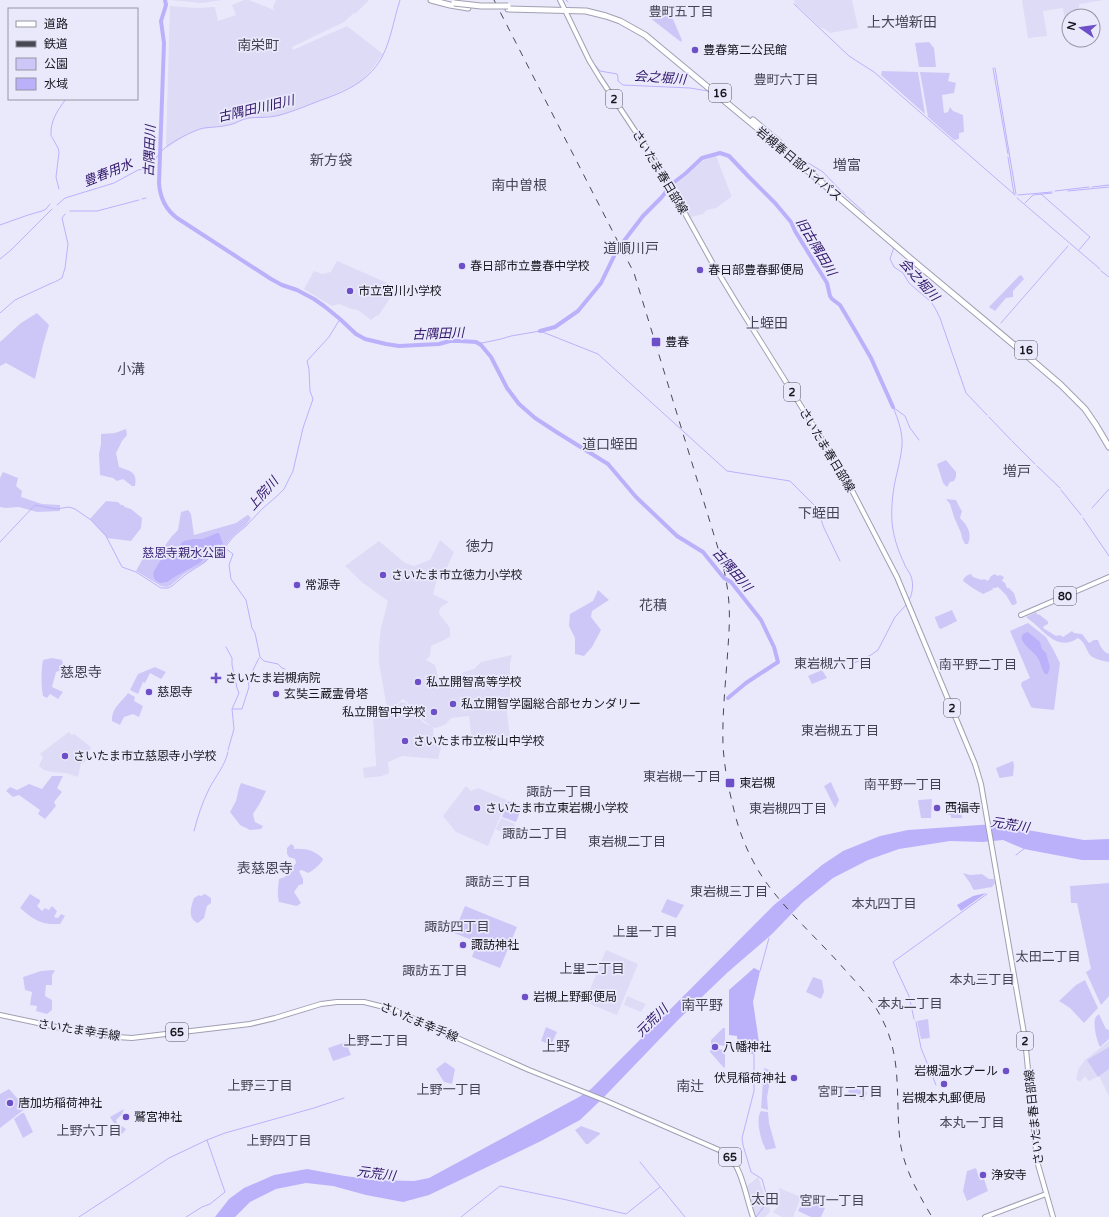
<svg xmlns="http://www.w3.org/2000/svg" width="1109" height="1217" font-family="'Varela Round','Noto Sans JP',sans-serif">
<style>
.built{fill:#dddbf5}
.green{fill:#cdc7f8}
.water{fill:#bbb1fb}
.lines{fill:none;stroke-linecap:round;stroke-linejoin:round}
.stream{stroke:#bbb1fb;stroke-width:1}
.river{stroke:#bbb1fb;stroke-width:4}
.major-casing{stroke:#a19fb1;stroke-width:6}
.highway-casing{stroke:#a19fb1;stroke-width:7}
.major{stroke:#fff;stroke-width:4}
.highway{stroke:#fff;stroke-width:5}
.rail{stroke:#494852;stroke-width:1;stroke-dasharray:7 7;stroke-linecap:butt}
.highway-bridge-casing{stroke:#a19fb1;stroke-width:7;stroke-linecap:butt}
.highway-bridge{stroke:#fff;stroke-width:5}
.poi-dot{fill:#6d4fc8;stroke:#eae9fc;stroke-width:1.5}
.labels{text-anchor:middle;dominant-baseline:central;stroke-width:3.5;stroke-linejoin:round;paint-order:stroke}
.shield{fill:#eae9fc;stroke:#565560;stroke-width:1}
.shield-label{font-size:11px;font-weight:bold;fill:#17161d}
.poi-label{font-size:12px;fill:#17161d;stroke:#eae9fc;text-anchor:start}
.street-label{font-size:12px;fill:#17161d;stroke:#eae9fc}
.park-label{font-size:12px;fill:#3a2376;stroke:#eae9fc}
.neighbourhood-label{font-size:13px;fill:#454353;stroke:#eae9fc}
.water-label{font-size:13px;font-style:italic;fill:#2e1367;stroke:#eae9fc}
.quarter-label{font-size:14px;fill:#454353;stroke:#eae9fc}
</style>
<rect width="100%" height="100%" fill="#eae9fc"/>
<!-- built -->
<g class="built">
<polygon points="171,0 222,0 202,3"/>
<polygon points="244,0 249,0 274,10 279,20 273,7 276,0 369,0 355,14 354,13 344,22 292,47 293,50 347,26 383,54 369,73 359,83 317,102 279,116 251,118 225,126 204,128 187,134 167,148 166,145 170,6 196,8 215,7 218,21 236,15 232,5"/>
<polygon points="794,0 852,0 858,28 830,33 825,29 821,28 795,4"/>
<polygon points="1022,0 1104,0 1079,4 1080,16 1069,16 1069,31 1066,31 1063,8 1043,11 1047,36 1028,38"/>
<polygon points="716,156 731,195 731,197 716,208 707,210 703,214 688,218 672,186 687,176 702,161"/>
<polygon points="337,261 392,285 394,292 378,316 377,315 371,320 358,310 352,309 339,304 332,306 304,289 314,271 322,274 331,272"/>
<polygon points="440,540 454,552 443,576 436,582 433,594 449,602 441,607 439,611 440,615 450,628 450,636 446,639 431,646 430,656 426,660 435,665 440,685 451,682 464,672 474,669 481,662 512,655 510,664 510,695 507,713 510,736 490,751 480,737 475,739 471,733 469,716 451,718 446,724 436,728 433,727 434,740 441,747 438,759 402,756 388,762 389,772 388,774 383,775 383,776 364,778 363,768 376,766 376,763 373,717 375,716 386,716 401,702 406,703 408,705 413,713 418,717 424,723 431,726 418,716 413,711 409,704 403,699 390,710 386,703 379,663 379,645 381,628 388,601 363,583 345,566 379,541 405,563 414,566 430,560"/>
<polygon points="69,732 72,735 74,734 91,747 85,762 81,763 78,777 66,773 52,772 44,770 39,766 43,757 40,754"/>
<polygon points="466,786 471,791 478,788 507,800 488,846 456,832 443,816"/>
<polygon points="501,818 515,824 511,835 497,830 496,829"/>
<polygon points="606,950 638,964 617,1015 585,1002"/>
<polygon points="627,996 646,1004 641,1012 624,1005"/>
<polygon points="1109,1041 1109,1096 1099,1076 1089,1081 1085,1076 1080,1082 1076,1079 1079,1068 1085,1060"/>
<polygon points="758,1177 770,1210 770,1212 765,1217 756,1217 746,1188 747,1186"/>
<polygon points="779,1188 801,1197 793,1217 782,1217 773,1212 778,1207 780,1194"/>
</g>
<!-- green -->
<g class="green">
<polygon points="669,10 682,40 681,42 650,18"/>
<polygon points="929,42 934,48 936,67 919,67 915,43"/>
<polygon points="882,71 918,72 925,114 881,75"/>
<polygon points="920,72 950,73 948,81 956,83 954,93 942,95 944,113 948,112 950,107 953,111 963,115 964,132 959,133 959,139 954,140 928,117"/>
<polygon points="1021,275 1024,279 1013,291 1013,297 1006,298 995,311 989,307 1019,276"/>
<polygon points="37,313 49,325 43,345 35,379 6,363 0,366 0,342 21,323"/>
<path d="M126,429L127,435L122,441L116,453L119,467C130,471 138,472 135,486H132L123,479L117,481L113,478L100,475L99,454L101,444V434L115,433Z"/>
<polygon points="946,460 956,472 956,477 954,481 950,482 947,487 943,483 937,464"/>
<polygon points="3,472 18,478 16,486 22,491 21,497 42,504 60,505 60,511 37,512 19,507 6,508 0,507 0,478"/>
<path d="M946,499L956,500L960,508L962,511L960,518C968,526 972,533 968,544H965L962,538L961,533L954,517L950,504Z"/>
<polygon points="106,501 118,502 121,505 123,505 125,507 131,509 142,518 141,528 131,541 107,538 106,536 90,519"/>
<polygon points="188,510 191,514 194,535 236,523 246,516 248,515 251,518 246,525 233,536 224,547 215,550 205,562 184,574 171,585 167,587 161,586 136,571 148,549 158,555 172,536 178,530 181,512"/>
<path d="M971,574L973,577L982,580L984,579L988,581L991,576L995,574L997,576L1000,575L1004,577L1002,581L1005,583L1007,588H1009L1014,593L1017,603L1014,605H1012L1006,595L998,587L995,588H991L994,589L983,594C976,590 969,586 963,581C964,577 967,575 971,574Z"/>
<polygon points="598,590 609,600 592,611 591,617 601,630 592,647 584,656 575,654 575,638 569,626 570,614 591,602 593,601"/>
<polygon points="952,610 957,621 941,629 939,628 935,618 935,617"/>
<path d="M1036,612L1037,614L1040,615C1043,618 1046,619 1048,622V624L1044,626L1043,628L1056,636L1060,635L1063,637L1072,631L1074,633L1082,634L1089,643L1094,640H1098C1100,646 1103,652 1109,654V662C1103,661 1091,659 1088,652C1085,646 1084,642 1078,638C1060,650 1049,637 1036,625C1033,622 1029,620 1026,617Z"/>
<polygon points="1028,623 1046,637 1053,649 1060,663 1054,710 1034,708 1031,707 1021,685 1022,682 1030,678 1010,631"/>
<path d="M52,658L62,660L64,669L56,672L52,687L63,692L58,699L50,694L47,698L43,696C41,688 41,668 43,660Z"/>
<polygon points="155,667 166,672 161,679 150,673 145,683 143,682 138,694 130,690 138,674"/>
<polygon points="822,670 827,678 812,684 808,676"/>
<path d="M128,693L135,697L134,701L143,706L139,717L133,714L124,717L120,725L112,721C112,707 120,704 128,693Z"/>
<polygon points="1013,761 1014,765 1013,776 1000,778 999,777 996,768"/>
<polygon points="52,776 63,776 57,788 62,792 54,802 56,806 45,819 38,814 40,810 19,795 13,797 6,791 10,787 17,790 29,784 42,789"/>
<polygon points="831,782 839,800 835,808 824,786"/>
<polygon points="241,783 266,791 260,803 253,814 255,822 263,826 261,829 250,830 240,825 230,812 236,801 239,788"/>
<polygon points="932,799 931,818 921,818 918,801 919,800"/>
<polygon points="508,801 522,807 516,822 502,817"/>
<polygon points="956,808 958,810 962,816 962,818 951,818 951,815 946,814 946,809"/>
<path d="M291,844L294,846V849C305,848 315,850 323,859C322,863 313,871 308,873L302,870L299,871L303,879V884L299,885L294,892L301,903L297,906L279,902C277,894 278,887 279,879L285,877L296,863L295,859L289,857L287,854V848Z"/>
<polygon points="963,873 970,875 982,874 989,879 994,879 995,883 992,887 974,890 973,889 970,883"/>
<polygon points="1109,883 1109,996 1101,1005 1086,972 1091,969 1077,903 1071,903 1070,886"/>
<path d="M30,894L40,900V902L37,906L42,911L45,908L49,910L52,906L57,911L54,917L58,918L61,914L65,916L60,924C41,925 34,920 20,908Z"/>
<path d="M205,894L211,898V903L207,906L204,918L198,923C187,919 191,906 194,898L199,895L201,896Z"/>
<polygon points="667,899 684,905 677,917 676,918 661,912"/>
<polygon points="465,906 517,927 500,968 472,957 477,942 454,933"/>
<polygon points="53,970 55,971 52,975 52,985 46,985 45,996 52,1000 52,1010 47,1014 36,1011 37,1006 30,1005 32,992 25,990 23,977 41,971"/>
<polygon points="813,977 822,980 824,992 821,999 806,992"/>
<polygon points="1085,980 1098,1008 1084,1023 1070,1008 1059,1001 1076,985"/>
<path d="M1099,1014L1106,1029L1109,1030V1039L1100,1047C1097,1042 1093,1025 1095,1019C1095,1017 1097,1016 1099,1014Z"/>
<polygon points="928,1019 930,1038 921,1039 917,1021"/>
<polygon points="546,1027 557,1032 551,1045 541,1041"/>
<polygon points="723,1028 725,1028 725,1046 711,1044 711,1040"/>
<polygon points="346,1042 351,1055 333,1061 328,1048"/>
<polygon points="1109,1047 1109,1069 1098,1077 1087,1060"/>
<polygon points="711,1048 725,1050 725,1067 724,1068 710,1052"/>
<polygon points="445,1062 455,1069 452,1084 444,1082 436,1069"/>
<polygon points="764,1068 772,1071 767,1097 768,1110 761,1108"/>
<polygon points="850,1087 867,1092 864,1100 848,1092"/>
<polygon points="9,1089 26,1108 0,1128 0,1094"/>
<polygon points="124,1109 122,1114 116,1120 117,1123 126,1129 123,1133 121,1134 110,1117"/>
<path d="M761,1111L768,1112L769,1123L776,1148L766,1150C761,1141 755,1119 761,1111Z"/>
<polygon points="22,1113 24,1113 33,1132 23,1138 14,1119"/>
<polygon points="581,1126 600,1133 600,1134 588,1144 586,1144 575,1130"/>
<polygon points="976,1168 980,1180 984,1179 988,1191 967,1201 963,1191 967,1171"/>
<polygon points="804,1199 825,1208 821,1217 811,1217 798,1211"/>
</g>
<!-- water -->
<g class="water">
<polygon points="217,533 219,533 223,544 220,545 219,544 208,548 209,553 200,563 176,576 167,582 160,583 155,580 153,574 154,571 162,558 169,552 180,546 181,543 184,541 193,539 203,539"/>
<path d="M1027,632L1029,633L1040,642L1042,649L1046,653L1050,667L1048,674H1045C1041,669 1041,662 1037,657C1033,651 1025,647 1022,640C1021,637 1022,636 1023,634Z"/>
<polygon points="994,824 1084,840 1109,839 1109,860 1082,860 1024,849 1003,840 983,842 950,841 899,849 868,860 833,878 803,902 772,934 728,972 679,1019 604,1097 580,1120 541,1141 429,1195 403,1202 366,1195 333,1186 306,1183 276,1189 250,1202 235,1217 215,1217 229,1199 244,1188 274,1175 307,1169 345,1176 374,1180 414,1181 429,1178 579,1097 591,1089 774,905 822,865 843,851 880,836 908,830"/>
<polygon points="986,893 961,911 957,905 973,896"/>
<polygon points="754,968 760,971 753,1002 760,1049 753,1054 746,1053 743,1048 738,1049 737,1036 729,1035 729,990"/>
</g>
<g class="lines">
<!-- stream -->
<g class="stream">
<polyline points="566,0 568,2"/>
<polyline points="794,4 849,56 874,72 1015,195"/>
<polyline points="596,66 600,71 617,74 618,77 618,81 623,85 690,88 708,91"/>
<polyline points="993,68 1008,154"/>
<polyline points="995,68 1016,194"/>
<polyline points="753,117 763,125"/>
<polyline points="765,127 770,131"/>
<path d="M51,136C50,121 57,111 66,99"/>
<polyline points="52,137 58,148 59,152 56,177 59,189"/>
<polyline points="782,143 802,159 823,172 845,195 865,213"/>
<polyline points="1008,157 1014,194"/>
<polyline points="1092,187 1109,185"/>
<polyline points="1055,191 1089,187"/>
<polyline points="1068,191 1109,187"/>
<polyline points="1041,194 1090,237 1079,250"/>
<polyline points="1018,195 1052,192"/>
<polyline points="1017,198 1100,269"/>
<polyline points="142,199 146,198"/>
<polyline points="1025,203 1033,195 1052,193"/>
<path d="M57,205L65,198L114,183L138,170L150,168C154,163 156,157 160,153C166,144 194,130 204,128C212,127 221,127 229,125C236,124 241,119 248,118C258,117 266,118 276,116C293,112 310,104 327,98C346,91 365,82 377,65C390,48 393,21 400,0"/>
<polyline points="70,211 97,211 139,200"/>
<polyline points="0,225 28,215 42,211 46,209 50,204"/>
<polyline points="894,247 890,259 894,267 903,273 909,283 931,302 935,308 940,318 966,393 987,415"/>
<polyline points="0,259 11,250 52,209"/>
<polyline points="1101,271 1109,277"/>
<polyline points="55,282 62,278 65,268 68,244 62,218 65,214"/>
<polyline points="0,313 15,300 54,282"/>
<polyline points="1001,323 1068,246"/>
<polyline points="476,342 482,343 501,339 511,336 540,331 598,354 727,471 790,481 817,508 824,528 840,561"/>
<path d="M893,407C898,419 903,433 902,446C901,456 899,464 897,473C893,488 891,506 892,522C893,535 898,551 904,563C905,567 908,570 910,574C914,581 913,594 909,600"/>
<polyline points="894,408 905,416 910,428 919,440"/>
<polyline points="989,417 1011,440"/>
<polyline points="1012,441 1035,464"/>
<polyline points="1037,466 1060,488"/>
<polyline points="1061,490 1081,515"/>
<polyline points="1092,508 1109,489"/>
<polyline points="1083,518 1109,556"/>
<polyline points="0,542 35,505 56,509 69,507 75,509 91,520 106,536 122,567 136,572 161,588 168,588 172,586 185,575 205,562 217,550 225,547"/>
<polyline points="225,547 234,536 246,526 262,509 277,496 284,489 293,471 303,428 313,399 310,391 309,369 307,361 329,337 340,319"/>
<polyline points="225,548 233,554 229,565 231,579 246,600 252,628 255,633 260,657 264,661 278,664 282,668 285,669"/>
<polyline points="226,647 232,658 232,665 237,688 239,693 232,709 234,729 228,750"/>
<polyline points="852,664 871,655 878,650 895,617 906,605"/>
<polyline points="233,709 242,709 249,687 248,680 259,658"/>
<path d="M194,831C198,816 202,803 209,789C215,777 225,766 228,752"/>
<polyline points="1016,855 1025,848"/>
<polyline points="760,971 769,938"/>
<polyline points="914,1019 909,996 893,962 987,894"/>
<polyline points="916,1022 921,1048 936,1085"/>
<polyline points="754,1053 754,1091 742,1138 743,1145 751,1172 762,1179 767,1197 765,1205 756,1217"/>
<polyline points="640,1162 685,1217"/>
<polyline points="79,1217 169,1158 207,1140 225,1133 314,1108 344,1098"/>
<polyline points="186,1217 202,1207 210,1204 225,1192 207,1140"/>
<polyline points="461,1217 500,1186 567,1200 626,1214 660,1187"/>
</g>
<!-- river -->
<g class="river">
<path d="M165,0L166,5L161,21L164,43L159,183C160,198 165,209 177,218L271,279L282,285L297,290L314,299L324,306L340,319L356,334L365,339L386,344L399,346L439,344L450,341H460L476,342L481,345L491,357L507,388L519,404L535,418L558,433L608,464L636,497L677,536L703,552L724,578L731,582L761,620L774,647L778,662L746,683L728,698"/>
<polyline points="540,331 555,327 578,311 601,283 617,250 643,216 661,198 673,183 685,174 702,158 720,153 729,156 749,177 775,203 791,222 795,231 827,283 830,296 832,299 840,305 856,332 871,358 893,407"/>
</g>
<defs>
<g id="major">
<polyline points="560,0 589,60 600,78 661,170 713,264 736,302 844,475 897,577 975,764 981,784 1025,1039 1037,1161 1053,1217"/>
<polyline points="1021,615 1109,577"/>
<path d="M0,1015L66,1029L117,1037L132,1038L250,1024L275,1018L321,1004L337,1002H364L392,1009L529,1070L604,1100L726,1153C742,1166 746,1198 753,1217"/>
<polyline points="985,1217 1046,1194"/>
</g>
<g id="highway">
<polyline points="431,0 450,5 468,8"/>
<polyline points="508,9 586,11 606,16 620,21 645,35 780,147 917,264 1019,349 1061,385 1085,409 1096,425 1109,447"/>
<polyline points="753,120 779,142"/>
</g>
</defs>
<!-- major casing -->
<use href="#major" class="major-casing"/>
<!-- highway casing -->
<use href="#highway" class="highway-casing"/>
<!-- major -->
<use href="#major" class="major"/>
<!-- highway -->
<use href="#highway" class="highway"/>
<!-- rail -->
<path class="rail" d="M494,0L634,273L721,558C725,573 728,588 729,604C730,618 729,633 728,647C726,680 722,713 723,745C724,765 728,786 733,806C739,834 751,862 768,885C791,916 821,942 846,971C859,985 872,999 881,1017C903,1058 895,1097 900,1141C904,1169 918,1193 932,1217"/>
<defs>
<polyline id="highway-bridge" points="454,3 481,6 508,6"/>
</defs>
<!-- highway-bridge casing -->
<use href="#highway-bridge" class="highway-bridge-casing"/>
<!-- highway-bridge -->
<use href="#highway-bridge" class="highway-bridge"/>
</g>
<!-- markers -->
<g class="poi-dot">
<circle cx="695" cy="50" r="4"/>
<circle cx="462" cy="266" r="4"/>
<circle cx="700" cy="270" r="4"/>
<circle cx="350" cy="291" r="4"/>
<rect x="651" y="337" width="10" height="10" rx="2"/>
<circle cx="383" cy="575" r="4"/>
<circle cx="297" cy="585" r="4"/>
<path d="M214 672h4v4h4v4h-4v4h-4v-4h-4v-4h4z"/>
<circle cx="418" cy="682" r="4"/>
<circle cx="149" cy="692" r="4"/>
<circle cx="276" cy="694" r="4"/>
<circle cx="453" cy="704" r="4"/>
<circle cx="434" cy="712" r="4"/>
<circle cx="405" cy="741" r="4"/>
<circle cx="65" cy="756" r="4"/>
<rect x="725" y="778" width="10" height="10" rx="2"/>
<circle cx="477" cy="808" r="4"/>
<circle cx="937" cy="808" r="4"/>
<circle cx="463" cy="945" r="4"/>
<circle cx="525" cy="997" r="4"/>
<circle cx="715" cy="1047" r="4"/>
<circle cx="1006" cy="1071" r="4"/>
<circle cx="794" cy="1078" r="4"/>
<circle cx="944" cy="1084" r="4"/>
<circle cx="10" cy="1103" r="4"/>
<circle cx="126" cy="1117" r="4"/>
<circle cx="983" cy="1175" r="4"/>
</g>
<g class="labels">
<!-- shield labels -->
<g class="shield">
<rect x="709" y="84" width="22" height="18" rx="3"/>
<rect x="606" y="90" width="16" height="18" rx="3"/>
<rect x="1015" y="341" width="22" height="18" rx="3"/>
<rect x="784" y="383" width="16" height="18" rx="3"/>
<rect x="1054" y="587" width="22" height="18" rx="3"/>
<rect x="944" y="699" width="16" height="18" rx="3"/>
<rect x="166" y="1023" width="22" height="18" rx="3"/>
<rect x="1017" y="1032" width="16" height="18" rx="3"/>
<rect x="719" y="1148" width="22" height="18" rx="3"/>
</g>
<g class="shield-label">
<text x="720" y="93">16</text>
<text x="614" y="99">2</text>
<text x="1026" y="350">16</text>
<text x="792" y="392">2</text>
<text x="1065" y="596">80</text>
<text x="952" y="708">2</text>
<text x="177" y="1032">65</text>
<text x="1025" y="1041">2</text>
<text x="730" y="1157">65</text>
</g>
<!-- poi labels -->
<g class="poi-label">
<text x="703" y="50">豊春第二公民館</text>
<text x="470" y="266">春日部市立豊春中学校</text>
<text x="708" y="270">春日部豊春郵便局</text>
<text x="358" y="291">市立宮川小学校</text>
<text x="665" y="342">豊春</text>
<text x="391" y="575">さいたま市立徳力小学校</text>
<text x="305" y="585">常源寺</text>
<text x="225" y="678">さいたま岩槻病院</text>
<text x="426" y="682">私立開智高等学校</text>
<text x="157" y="692">慈恩寺</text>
<text x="284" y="694">玄奘三蔵霊骨塔</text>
<text x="461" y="704">私立開智学園総合部セカンダリー</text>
<text x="426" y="712" text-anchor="end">私立開智中学校</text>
<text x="413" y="741">さいたま市立桜山中学校</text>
<text x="73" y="756">さいたま市立慈恩寺小学校</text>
<text x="739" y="783">東岩槻</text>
<text x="485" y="808">さいたま市立東岩槻小学校</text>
<text x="945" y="808">西福寺</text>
<text x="471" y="945">諏訪神社</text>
<text x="533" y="997">岩槻上野郵便局</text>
<text x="723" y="1047">八幡神社</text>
<text x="998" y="1071" text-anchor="end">岩槻温水プール</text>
<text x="786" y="1078" text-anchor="end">伏見稲荷神社</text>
<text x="944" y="1098" text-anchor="middle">岩槻本丸郵便局</text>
<text x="18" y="1103">唐加坊稲荷神社</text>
<text x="134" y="1117">鷲宮神社</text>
<text x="991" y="1175">浄安寺</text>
</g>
<!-- street labels -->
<g class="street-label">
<text transform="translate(799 164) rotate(40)">岩槻春日部バイパス</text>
<text transform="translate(660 172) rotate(59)">さいたま春日部線</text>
<text transform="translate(827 450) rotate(59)">さいたま春日部線</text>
<text transform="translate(419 1022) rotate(23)">さいたま幸手線</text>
<text transform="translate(79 1030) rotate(9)">さいたま幸手線</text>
<text transform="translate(1034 1117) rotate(-96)">さいたま春日部線</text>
</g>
<!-- park labels -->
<g class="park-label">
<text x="184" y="553">慈恩寺親水公園</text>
</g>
<!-- neighbourhood labels -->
<g class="neighbourhood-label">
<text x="681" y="12">豊町五丁目</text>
<text x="786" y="80">豊町六丁目</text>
<text x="833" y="664">東岩槻六丁目</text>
<text x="978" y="665">南平野二丁目</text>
<text x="840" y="731">東岩槻五丁目</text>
<text x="682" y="777">東岩槻一丁目</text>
<text x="903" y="785">南平野一丁目</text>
<text x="559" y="792">諏訪一丁目</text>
<text x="788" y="809">東岩槻四丁目</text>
<text x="535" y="834">諏訪二丁目</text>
<text x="627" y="842">東岩槻二丁目</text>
<text x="498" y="882">諏訪三丁目</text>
<text x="729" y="892">東岩槻三丁目</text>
<text x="884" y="904">本丸四丁目</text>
<text x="457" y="927">諏訪四丁目</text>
<text x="645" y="932">上里一丁目</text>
<text x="1048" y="957">太田二丁目</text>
<text x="592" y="969">上里二丁目</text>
<text x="435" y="971">諏訪五丁目</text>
<text x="982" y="980">本丸三丁目</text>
<text x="910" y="1004">本丸二丁目</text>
<text x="376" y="1041">上野二丁目</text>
<text x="260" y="1086">上野三丁目</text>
<text x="449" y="1090">上野一丁目</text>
<text x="850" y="1092">宮町二丁目</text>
<text x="972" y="1123">本丸一丁目</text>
<text x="89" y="1131">上野六丁目</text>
<text x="279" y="1141">上野四丁目</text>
<text x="832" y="1201">宮町一丁目</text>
</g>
<!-- water labels -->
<g class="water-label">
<text transform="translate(660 78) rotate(4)">会之堀川</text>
<text transform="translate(256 109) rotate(-13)">古隅田川旧川</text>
<text transform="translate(150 151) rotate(-88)">古隅田川</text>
<text transform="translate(108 173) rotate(-22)">豊春用水</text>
<text transform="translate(816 247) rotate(59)">旧古隅田川</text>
<text transform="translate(919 280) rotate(48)">会之堀川</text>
<text transform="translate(438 334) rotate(-2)">古隅田川</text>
<text transform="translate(263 494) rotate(-49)">上院川</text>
<text transform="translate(732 570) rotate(49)">古隅田川</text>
<text transform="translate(1010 825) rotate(9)">元荒川</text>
<text transform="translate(652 1021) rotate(-45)">元荒川</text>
<text transform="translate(376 1174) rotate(7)">元荒川</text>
</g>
<!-- quarter labels -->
<g class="quarter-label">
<text x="902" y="22">上大増新田</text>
<text x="258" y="45">南栄町</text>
<text x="331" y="160">新方袋</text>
<text x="847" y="165">増富</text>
<text x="519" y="185">南中曽根</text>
<text x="631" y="248">道順川戸</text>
<text x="767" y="323">上蛭田</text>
<text x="131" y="369">小溝</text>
<text x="610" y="444">道口蛭田</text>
<text x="1017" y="471">増戸</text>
<text x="819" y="513">下蛭田</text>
<text x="480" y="546">徳力</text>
<text x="653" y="605">花積</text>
<text x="81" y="672">慈恩寺</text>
<text x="265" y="868">表慈恩寺</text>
<text x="702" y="1005">南平野</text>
<text x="556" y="1046">上野</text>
<text x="690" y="1086">南辻</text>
<text x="765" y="1199">太田</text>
</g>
</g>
<!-- legend -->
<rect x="8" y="8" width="130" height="92" fill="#eae9fc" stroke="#9695a3"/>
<rect x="16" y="21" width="20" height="6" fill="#ffffff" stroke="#9695a3"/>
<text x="44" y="28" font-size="12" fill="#17161d">道路</text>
<rect x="16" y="41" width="20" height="6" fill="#494852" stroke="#9695a3"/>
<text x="44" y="48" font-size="12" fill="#17161d">鉄道</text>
<rect x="16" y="58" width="20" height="12" fill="#cdc7f8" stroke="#9695a3"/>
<text x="44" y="68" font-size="12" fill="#17161d">公園</text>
<rect x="16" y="78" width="20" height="12" fill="#bbb1fb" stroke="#9695a3"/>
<text x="44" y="88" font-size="12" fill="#17161d">水域</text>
<!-- north arrow -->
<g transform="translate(1081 28) rotate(283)"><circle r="19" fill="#eae9fc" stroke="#9695a3"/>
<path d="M0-3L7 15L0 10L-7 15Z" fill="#6d4fc8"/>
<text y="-6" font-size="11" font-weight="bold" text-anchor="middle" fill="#17161d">N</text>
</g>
</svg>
